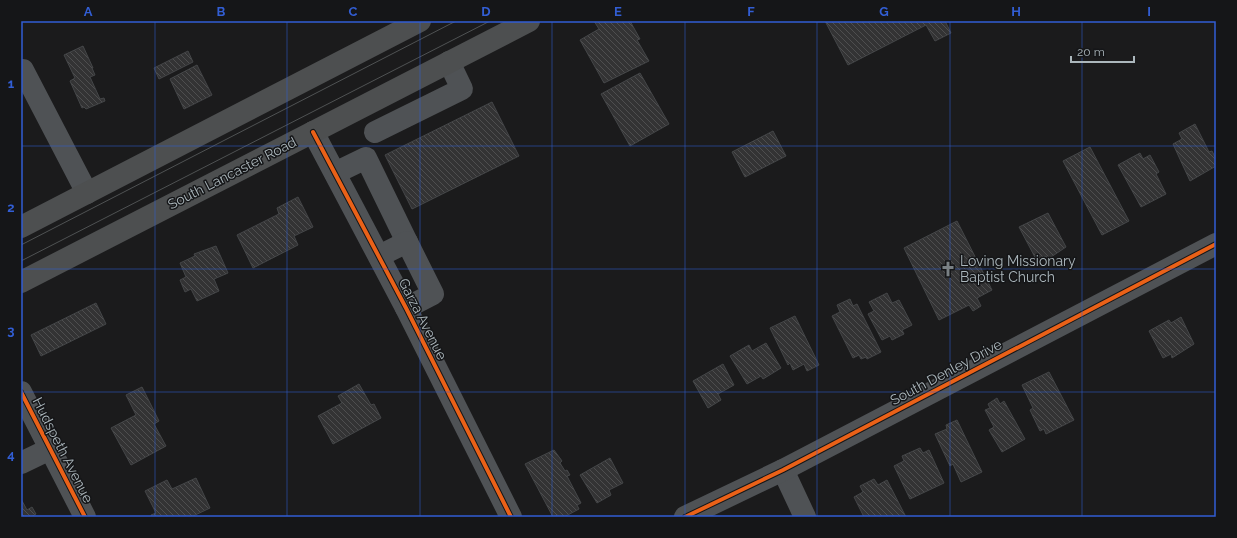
<svg xmlns="http://www.w3.org/2000/svg" width="1237" height="538" font-family="Raleway,sans-serif">
<style>
.building{fill:url(#building-back-hatch);stroke:#444648}
.lines{fill:none;stroke-linecap:round;stroke-linejoin:round}
.minor{stroke:#4f5255;stroke-width:22}
.major{stroke:#4d4f50;stroke-width:22}
.tram{stroke:#4f5253;stroke-width:1}
.cycleway-casing{stroke:#151618;stroke-width:6}
.cycleway{stroke:#ea6118;stroke-width:4}
.grid{fill:none;stroke:#325ed4;stroke-width:1;stroke-opacity:0.55}
.labels{text-anchor:middle;dominant-baseline:central;stroke-width:3;stroke-linejoin:round;paint-order:stroke}
.street-label{font-size:14px;fill:#acb7bc;stroke:#151618}
.poi-label{font-size:14px;fill:#acb7bc;stroke:#151618;text-anchor:start}
.neatline{fill:none;stroke:#325ed4;stroke-width:1.5}
.grid-label{font-size:13px;text-anchor:middle;font-weight:bold;fill:#325ed4}
</style>
<defs>
<pattern id="building-back-hatch" width="6" height="6" patternUnits="userSpaceOnUse"><rect width="6" height="6" fill="#333334"/><path d="M-1 5l2 2M0 0l6 6M5-1l2 2" fill="none" stroke="#4e4e4f"/></pattern>
</defs>
<rect width="100%" height="100%" fill="#1b1b1c"/>
<!-- building -->
<g class="building">
<polygon points="594,21 630,21 640,39 637,40 649,61 604,83 580,40 599,29"/>
<polygon points="825,21 945,21 951,33 935,41 926,25 848,65"/>
<polygon points="83,46 93,68 92,68 95,75 90,77 100,99 104,98 105,101 86,109 84,107 82,108 70,81 75,78 64,55"/>
<polygon points="188,51 193,62 159,79 154,68"/>
<polygon points="197,65 212,95 184,109 170,79"/>
<polygon points="640,73 669,124 630,146 601,94"/>
<polygon points="492,102 519,156 412,209 385,155"/>
<polygon points="1195,124 1209,152 1212,151 1216,159 1216,166 1190,181 1173,144 1182,139 1179,133"/>
<polygon points="773,131 786,156 745,177 732,152"/>
<polygon points="1090,147 1129,221 1102,235 1063,161"/>
<polygon points="1140,153 1143,159 1150,155 1159,172 1156,174 1166,194 1141,207 1118,165"/>
<polygon points="298,197 313,227 294,236 298,245 253,268 237,235 279,214 277,208"/>
<polygon points="1048,213 1066,247 1048,259 1046,256 1037,261 1019,227"/>
<polygon points="957,221 992,290 977,298 981,306 973,311 969,305 939,320 904,248"/>
<polygon points="216,246 228,273 214,279 219,291 197,301 191,289 185,292 180,280 186,277 180,263 195,256 194,254"/>
<polygon points="887,293 892,303 899,300 912,325 902,330 904,334 892,340 890,336 882,340 868,314 874,311 869,302"/>
<polygon points="850,299 853,306 857,304 881,352 867,359 866,357 861,359 859,355 853,358 832,316 840,312 837,305"/>
<polygon points="96,303 106,324 41,356 31,335"/>
<polygon points="795,316 819,365 807,371 804,364 793,370 790,363 788,365 770,328"/>
<polygon points="1181,317 1194,344 1172,358 1171,354 1163,358 1149,331 1169,320 1171,323"/>
<polygon points="766,343 781,368 763,379 761,376 747,384 730,356 749,345 752,351"/>
<polygon points="723,364 734,385 718,394 721,400 708,408 693,381"/>
<polygon points="1049,372 1074,420 1046,434 1044,429 1040,431 1030,410 1033,408 1022,385"/>
<polygon points="359,384 371,405 374,404 381,418 333,444 318,416 342,403 338,396"/>
<polygon points="142,387 159,421 154,424 166,446 131,465 111,428 136,415 126,395"/>
<polygon points="997,398 1000,404 1004,401 1025,439 1002,452 989,430 994,427 985,410 990,408 988,404"/>
<polygon points="957,420 982,472 961,482 953,464 950,466 935,434 947,429 946,425"/>
<polygon points="920,448 923,453 929,450 944,483 910,499 894,466 904,461 902,456"/>
<polygon points="554,450 562,461 560,463 565,471 567,470 570,475 567,476 581,503 577,505 579,509 564,517 559,517 558,515 553,517 525,464"/>
<polygon points="610,458 623,483 609,490 611,495 597,503 580,475"/>
<polygon points="196,478 210,508 191,517 152,517 151,515 156,513 145,491 167,480 172,489"/>
<polygon points="874,479 878,485 887,480 906,517 864,517 854,497 863,492 860,486"/>
<polygon points="21,499 27,510 32,507 36,514 31,517 21,517"/>
</g>
<g class="lines">
<!-- minor -->
<g class="minor">
<polyline points="23,70 87,193"/>
<polyline points="313,132 406,308 511,517"/>
<polyline points="375,132 462,89 449,62"/>
<polyline points="335,173 366,158 407,242"/>
<polyline points="379,256 407,242 433,294 406,308"/>
<polyline points="21,392 85,517"/>
<polyline points="21,463 50,449"/>
<polyline points="783,470 805,517"/>
<polyline points="685,517 783,470 1216,244"/>
</g>
<!-- major -->
<g class="major">
<polyline points="21,227 420,21"/>
<polyline points="21,282 529,21"/>
</g>
<!-- tram -->
<g class="tram">
<polyline points="21,245 456,21"/>
<polyline points="21,261 490,21"/>
</g>
<defs>
<g id="cycleway">
<polyline points="313,132 406,308 511,517"/>
<polyline points="21,392 85,517"/>
<polyline points="685,517 783,470 1216,244"/>
</g>
</defs>
<!-- cycleway casing -->
<use href="#cycleway" class="cycleway-casing"/>
<!-- cycleway -->
<use href="#cycleway" class="cycleway"/>
</g>
<!-- grid -->
<path class="grid" d="M155,21V517M287,21V517M420,21V517M552,21V517M685,21V517M817,21V517M950,21V517M1082,21V517M21,146H1216M21,269H1216M21,392H1216"/>
<!-- icons -->
<defs>
<symbol id="church-bare" viewBox="-9 -9 18 18"><path d="M-1.2-6h2.4v3.5h3.3v2.4h-3.3V6h-2.4V-.1h-3.3v-2.4h3.3Z" fill="#798084" stroke="#151618" stroke-width="2.5" paint-order="stroke"/></symbol>
</defs>
<g fill-rule="evenodd">
<use href="#church-bare" x="937" y="258" width="22" height="22"/>
</g>
<g class="labels">
<!-- street labels -->
<g class="street-label">
<text transform="translate(232 173) rotate(-27)">South Lancaster Road</text>
<text transform="translate(423 319) rotate(63)">Garza Avenue</text>
<text transform="translate(946 372) rotate(-28)">South Denley Drive</text>
<text transform="translate(63 450) rotate(63)">Hudspeth Avenue</text>
</g>
<!-- poi labels -->
<g class="poi-label">
<text x="960" y="261">Loving Missionary<tspan x="960" dy="16">Baptist Church</tspan></text>
</g>
</g>
<!-- border -->
<rect width="1237" height="538" fill="none" stroke="#151618" stroke-width="44"/>
<!-- scale -->
<path d="M1071 56v6h63v-6" fill="none" stroke="#acb7bc" stroke-width="2"/>
<text x="1077" y="56" font-size="12" fill="#acb7bc" stroke="#151618" stroke-width="3" paint-order="stroke">20 m</text>
<rect x="22" y="22" width="1193" height="494" class="neatline"/>
<g class="grid-label">
<text x="88" y="16">A</text>
<text x="221" y="16">B</text>
<text x="353" y="16">C</text>
<text x="486" y="16">D</text>
<text x="618" y="16">E</text>
<text x="751" y="16">F</text>
<text x="884" y="16">G</text>
<text x="1016" y="16">H</text>
<text x="1149" y="16">I</text>
<text x="11" y="88">1</text>
<text x="11" y="212">2</text>
<text x="11" y="335">3</text>
<text x="11" y="459">4</text>
</g>
</svg>
